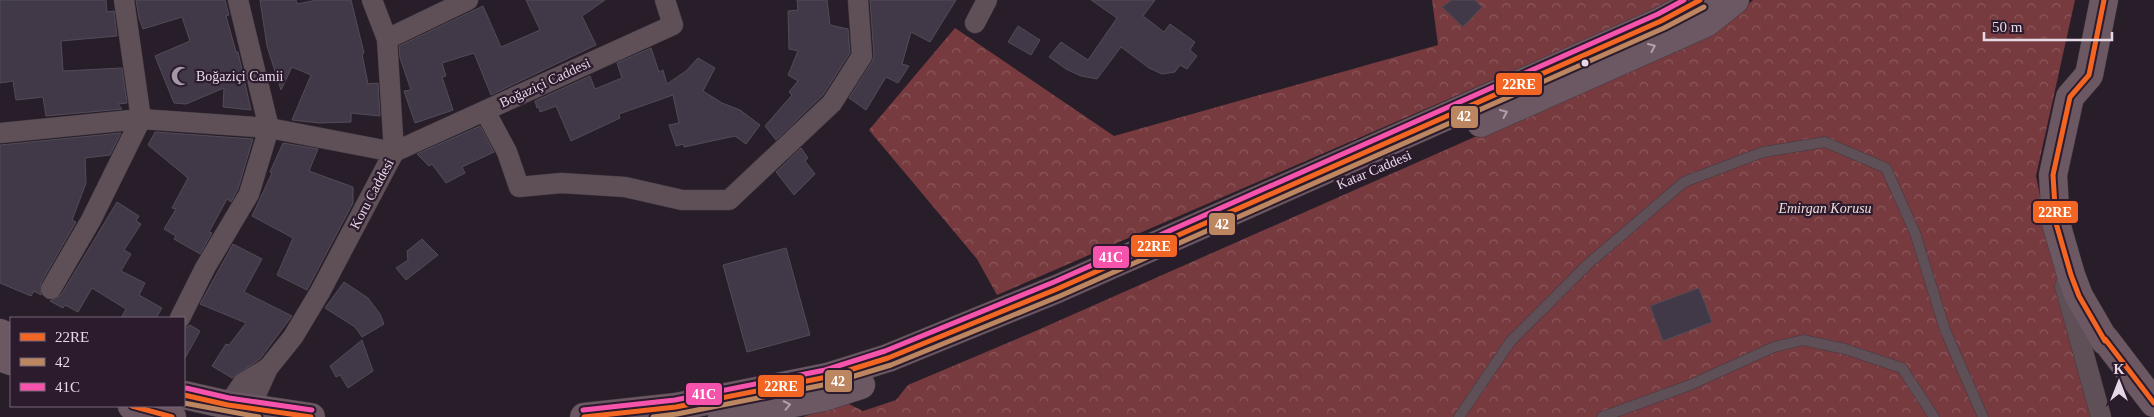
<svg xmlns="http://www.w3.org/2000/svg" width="2154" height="417" font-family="'Times New Roman',serif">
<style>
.forest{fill:url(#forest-crowns)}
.building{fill:#413948;stroke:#524c57}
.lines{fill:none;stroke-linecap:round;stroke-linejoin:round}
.service-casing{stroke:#423943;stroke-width:11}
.minor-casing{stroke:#423943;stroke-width:21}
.primary-casing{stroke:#423943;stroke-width:29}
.service{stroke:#5f5058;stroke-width:10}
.minor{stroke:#5f5058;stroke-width:20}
.primary{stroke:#6b5862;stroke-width:28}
.bus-1-casing{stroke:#2c1a2d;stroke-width:9}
.bus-2-casing{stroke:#2c1a2d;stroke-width:9}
.bus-3-casing{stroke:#2c1a2d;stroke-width:9}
.bus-1{stroke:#f26522;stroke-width:5}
.bus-2{stroke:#bb8660;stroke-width:5}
.bus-3{stroke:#f653ac;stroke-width:5}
.oneway{stroke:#af9fab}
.bus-dot{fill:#e6d9e6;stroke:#2c1a2d;stroke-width:2}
.labels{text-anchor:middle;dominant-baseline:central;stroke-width:4.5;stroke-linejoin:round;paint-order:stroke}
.poi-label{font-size:14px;fill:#e6d9e6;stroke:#2c1a2d;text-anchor:start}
.street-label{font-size:14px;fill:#e6d9e6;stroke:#2c1a2d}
.park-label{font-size:14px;font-style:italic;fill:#f0dbda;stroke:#2c1a2d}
.line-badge{stroke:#2c1a2d;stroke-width:2}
.badge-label{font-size:14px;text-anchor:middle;font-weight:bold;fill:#fff}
</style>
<defs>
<pattern id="forest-crowns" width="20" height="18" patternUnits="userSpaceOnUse" patternTransform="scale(1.25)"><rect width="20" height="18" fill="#773b3f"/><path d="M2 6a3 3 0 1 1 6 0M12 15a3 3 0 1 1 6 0" fill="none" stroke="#8a575b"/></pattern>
</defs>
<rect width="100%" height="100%" fill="#281e29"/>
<!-- forest -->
<g class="forest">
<polygon points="1432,0 1677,0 997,295 977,259 869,130 955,28 1114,136 1438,45"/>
<polygon points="1753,0 2075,0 2036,176 2052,254 2108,417 803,417 845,402 863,411 896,400 908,385 1031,333 1719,29"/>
</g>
<!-- building -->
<g class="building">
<polygon points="0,0 106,0 107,12 114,11 117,36 61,41 63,71 122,68 127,103 118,104 122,109 46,116 43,97 16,100 13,81 0,83"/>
<polygon points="136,0 225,0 229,15 226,16 236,52 238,52 251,110 223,107 224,88 186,104 174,103 155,56 190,41 182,17 143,29 139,18"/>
<polygon points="260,0 296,0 297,4 317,0 351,0 364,53 362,54 368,84 378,83 380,116 351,113 351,122 319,123 292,120 311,75 292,67 281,90 267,46"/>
<polygon points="526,0 605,0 582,16 596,45 491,95 474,53 442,63 446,76 442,77 453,110 415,123 404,91 411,90 400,58 399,46 483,6 501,47 540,30"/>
<polygon points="797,0 827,0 830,25 848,29 850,53 823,95 776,140 765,126 792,95 789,92 798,81 788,75 798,51 789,49 788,11 798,10"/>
<polygon points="870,0 956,0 930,42 911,32 902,64 909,66 898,83 886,77 866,110 849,98 872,62 874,56"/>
<polygon points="1091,0 1155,0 1143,16 1164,32 1170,24 1195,42 1190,50 1197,56 1187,69 1180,65 1175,72 1162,74 1149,68 1121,47 1097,79 1081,76 1066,69 1049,57 1061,42 1088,60 1117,18"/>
<polygon points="1452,0 1475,0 1482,7 1463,27 1442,7"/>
<polygon points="1018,26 1040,40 1031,55 1008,42"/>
<polygon points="651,48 659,72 663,70 667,84 686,71 698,58 715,68 703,91 722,103 740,110 760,125 746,144 735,136 684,147 684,144 676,146 669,125 679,123 673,95 619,114 620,118 571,141 556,106 540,112 539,107 537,108 535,101 590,76 595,89 622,78 617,63"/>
<polygon points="480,126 494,152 462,167 465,173 446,183 432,164 429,166 417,154"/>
<polygon points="155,132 253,139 238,189 231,202 227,199 209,232 212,233 200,254 174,239 176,236 164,229 176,209 172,208 188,178 148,145"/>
<polygon points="121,133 110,155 85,158 86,183 72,220 76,222 41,283 41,295 34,291 31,296 0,283 0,145"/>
<polygon points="283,143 318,149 309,171 353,187 353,203 307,290 277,275 293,238 252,216 272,173 270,172"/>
<polygon points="801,148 808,158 805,161 815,174 794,195 776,172"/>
<polygon points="117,202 139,216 136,221 141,224 124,250 131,254 121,271 145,283 139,295 162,308 156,318 121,318 126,309 92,288 78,312 65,305 63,308 50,301 61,295"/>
<polygon points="422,239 438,255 406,280 396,268 408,260 407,251"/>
<polygon points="233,244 262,259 244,292 292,316 260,359 232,378 212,366 226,344 229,345 246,323 200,304"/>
<polygon points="786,248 810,335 747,352 723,265"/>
<polygon points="344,282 368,298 380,314 384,324 362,337 355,327 325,308"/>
<polygon points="1699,288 1712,322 1663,341 1650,306"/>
<polygon points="190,325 200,331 184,360 184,329"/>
<polygon points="362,340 373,371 348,388 340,375 336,377 330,366"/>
</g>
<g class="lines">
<defs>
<g id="service">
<polyline points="1459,417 1510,342 1588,264 1684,182 1763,152 1825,142 1886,168 1915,233 1945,330 1983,417"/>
<polyline points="1602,417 1690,385 1774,347 1803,340 1845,349 1902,368 1934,417"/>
</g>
<g id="minor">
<polyline points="975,23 987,0"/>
<polyline points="387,39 468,0"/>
<polyline points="485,111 507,152 519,187 561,183 625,187 682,200 729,200 832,103 862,56 858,0"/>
<polyline points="0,133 141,119 269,128 394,152 673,25 665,0"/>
<polyline points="2065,286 2101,417"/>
<polyline points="51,289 91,220 141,119 124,0"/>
<polyline points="180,318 205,268 249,194 269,128 238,0"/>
<polyline points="228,405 243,383 268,368"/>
<polyline points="250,408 268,368 293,337 320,292 394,152 387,39 372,0"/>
</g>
<g id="primary">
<polyline points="2104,0 2089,75 2070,97 2053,175 2056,223 2071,275 2079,296 2105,341 2105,339 2154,403"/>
<polyline points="1481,123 1706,23 1735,0"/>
<polyline points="0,333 11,338"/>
<polyline points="0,357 11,361"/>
<polyline points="184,395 228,405 311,417"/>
<polyline points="132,406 172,417"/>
<polyline points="584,417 676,407 827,377 888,358 1057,289 1661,21 1700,0"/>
<polyline points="722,417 824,397 861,385"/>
</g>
</defs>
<!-- service casing -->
<use href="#service" class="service-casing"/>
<!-- minor casing -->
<use href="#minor" class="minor-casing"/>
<!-- primary casing -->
<use href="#primary" class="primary-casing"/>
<!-- service -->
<use href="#service" class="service"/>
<!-- minor -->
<use href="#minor" class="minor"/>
<!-- primary -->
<use href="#primary" class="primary"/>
<defs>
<g id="bus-1">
<polyline points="2104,0 2089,75 2070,97 2053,175 2056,223 2071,275 2079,296 2105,341 2105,339 2154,403"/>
<polyline points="184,395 228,405 311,417"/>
<polyline points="132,406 172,417"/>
<polyline points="584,417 676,407 827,377 888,358 1057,289 1661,21 1700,0"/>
</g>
<g id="bus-2">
<polyline points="184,403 259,417"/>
<polyline points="653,417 677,414 828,384 891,365 1060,296 1664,28 1704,7"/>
</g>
<g id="bus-3">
<polyline points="186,388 229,398 312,410"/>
<polyline points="583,410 675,400 825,370 885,351 1054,282 1658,14 1684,0"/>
</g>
</defs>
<!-- bus-1 casing -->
<use href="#bus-1" class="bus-1-casing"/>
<!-- bus-2 casing -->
<use href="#bus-2" class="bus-2-casing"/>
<!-- bus-3 casing -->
<use href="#bus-3" class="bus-3-casing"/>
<!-- bus-1 -->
<use href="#bus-1" class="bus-1"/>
<!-- bus-2 -->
<use href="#bus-2" class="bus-2"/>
<!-- bus-3 -->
<use href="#bus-3" class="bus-3"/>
</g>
<!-- one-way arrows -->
<defs><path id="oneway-chevron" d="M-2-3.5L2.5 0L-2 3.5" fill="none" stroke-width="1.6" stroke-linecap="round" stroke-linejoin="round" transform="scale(1.25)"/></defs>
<g class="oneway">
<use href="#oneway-chevron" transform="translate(1652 47) rotate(-24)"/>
<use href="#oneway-chevron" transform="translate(1504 113) rotate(-24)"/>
<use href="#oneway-chevron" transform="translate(787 405) rotate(-12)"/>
</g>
<!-- icons -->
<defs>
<symbol id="mosque-bare" viewBox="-9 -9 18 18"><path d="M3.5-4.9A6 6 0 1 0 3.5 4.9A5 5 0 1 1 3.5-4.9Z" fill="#a498a4" stroke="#2c1a2d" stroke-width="2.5" paint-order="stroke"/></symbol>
</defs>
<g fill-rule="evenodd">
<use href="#mosque-bare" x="167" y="62" width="28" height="28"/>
</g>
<!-- markers -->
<circle class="bus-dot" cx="1585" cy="63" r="4.5"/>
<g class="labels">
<!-- poi labels -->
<g class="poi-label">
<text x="196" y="76">Boğaziçi Camii</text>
</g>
<!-- street labels -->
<g class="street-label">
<text transform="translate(545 83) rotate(-25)">Boğaziçi Caddesi</text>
<text transform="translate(1374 170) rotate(-23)">Katar Caddesi</text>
<text transform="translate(372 194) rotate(-62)">Koru Caddesi</text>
</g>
<!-- park labels -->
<g class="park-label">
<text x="1825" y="208">Emirgan Korusu</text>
</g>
</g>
<g class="line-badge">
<rect x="1495" y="72" width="48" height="24" rx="5" fill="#f26522"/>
<rect x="1450" y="105" width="29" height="24" rx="5" fill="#bb8660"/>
<rect x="2032" y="200" width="47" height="24" rx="5" fill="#f26522"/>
<rect x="1208" y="212" width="28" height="24" rx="5" fill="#bb8660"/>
<rect x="1130" y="234" width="48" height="24" rx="5" fill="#f26522"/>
<rect x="1092" y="245" width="38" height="24" rx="5" fill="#f653ac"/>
<rect x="824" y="369" width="29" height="24" rx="5" fill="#bb8660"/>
<rect x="757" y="374" width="48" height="24" rx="5" fill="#f26522"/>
<rect x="685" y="382" width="38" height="24" rx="5" fill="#f653ac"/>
</g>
<g class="badge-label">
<text x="1519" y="89">22RE</text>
<text x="1464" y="121">42</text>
<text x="2055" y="217">22RE</text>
<text x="1222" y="229">42</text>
<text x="1154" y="251">22RE</text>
<text x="1111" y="262">41C</text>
<text x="838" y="386">42</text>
<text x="781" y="391">22RE</text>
<text x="704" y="399">41C</text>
</g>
<!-- legend -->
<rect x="10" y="317" width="175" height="90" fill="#2c1a2d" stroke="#766677"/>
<rect x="20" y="333" width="25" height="8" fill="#f26522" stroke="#766677"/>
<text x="55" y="342" font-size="15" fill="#e6d9e6">22RE</text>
<rect x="20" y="358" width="25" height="8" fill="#bb8660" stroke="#766677"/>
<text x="55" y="367" font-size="15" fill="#e6d9e6">42</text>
<rect x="20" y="383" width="25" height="8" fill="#f653ac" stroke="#766677"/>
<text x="55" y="392" font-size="15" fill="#e6d9e6">41C</text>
<!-- north arrow -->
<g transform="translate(2119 382)" stroke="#2c1a2d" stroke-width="4" paint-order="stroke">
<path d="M0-4L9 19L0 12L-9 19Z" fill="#e6d9e6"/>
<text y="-8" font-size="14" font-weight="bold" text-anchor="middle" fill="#e6d9e6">K</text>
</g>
<!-- scale -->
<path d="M1984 32v8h128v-8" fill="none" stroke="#e6d9e6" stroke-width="2.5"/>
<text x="1992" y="32" font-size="15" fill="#e6d9e6" stroke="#2c1a2d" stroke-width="4" paint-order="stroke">50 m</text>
</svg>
